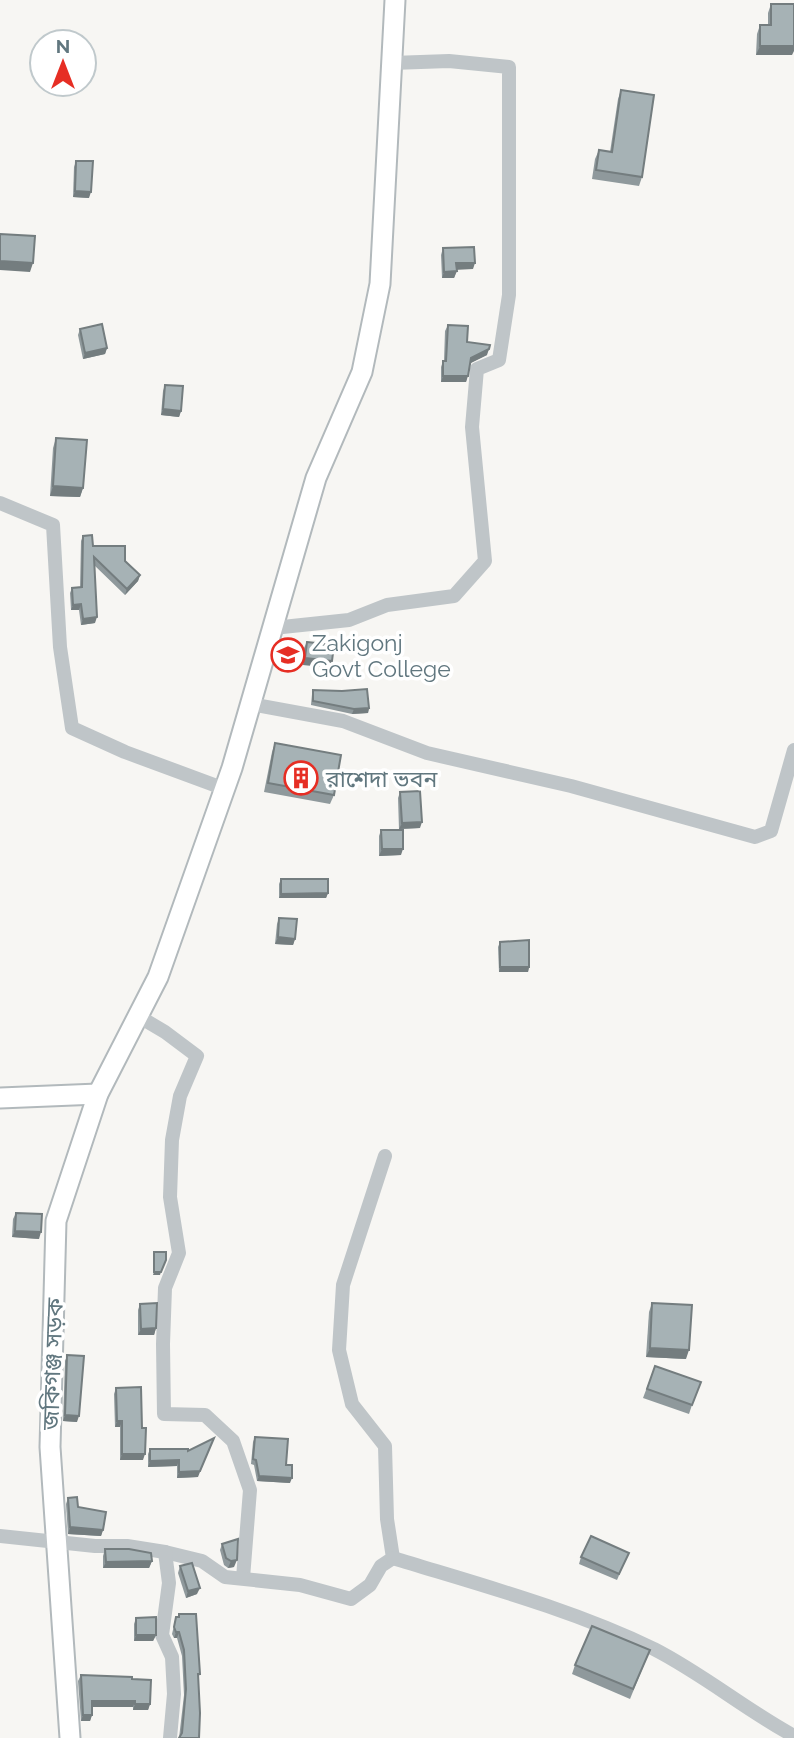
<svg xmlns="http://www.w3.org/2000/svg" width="794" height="1738" font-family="Raleway,'Noto Sans Bengali',sans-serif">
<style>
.built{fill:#e7e8e7}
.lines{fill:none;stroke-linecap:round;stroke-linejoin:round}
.secondary-casing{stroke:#b2b9bc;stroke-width:23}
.street{stroke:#bfc5c8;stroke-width:14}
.secondary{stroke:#fff;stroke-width:19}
.wall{fill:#8f999c}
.shaded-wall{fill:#747d7f}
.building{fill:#a6b2b5;stroke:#747d7f;stroke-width:2}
.labels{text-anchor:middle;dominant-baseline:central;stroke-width:7;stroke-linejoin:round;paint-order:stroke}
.poi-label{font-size:23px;fill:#61777f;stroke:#fff;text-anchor:start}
.street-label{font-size:23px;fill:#61777f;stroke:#fff}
</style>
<rect width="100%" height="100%" fill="#f7f6f3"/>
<!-- built -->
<polygon class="built" points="280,641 300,643 297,670 277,668"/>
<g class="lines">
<defs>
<g id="secondary">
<polyline points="0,1098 98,1094"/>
<polyline points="70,1738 50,1447 56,1221 98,1094 158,977 232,768 316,478 362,372 380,284 395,0"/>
</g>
</defs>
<!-- secondary casing -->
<use href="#secondary" class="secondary-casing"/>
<!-- street -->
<g class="street">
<polyline points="0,503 53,525 60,647 72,728 125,752 225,789"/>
<polyline points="273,628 349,620 387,605 454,596 485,561 472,427 477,369 499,360 509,295 509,67 449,61 392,63"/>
<polyline points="251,704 343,721 427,753 571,786 755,837 771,831 794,750"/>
<polyline points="138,1016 165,1032 197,1056 180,1096 172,1140 170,1197 179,1253 165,1288 163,1344 164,1414 205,1415 233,1441 250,1490 243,1578"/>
<polyline points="0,1536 95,1546 127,1546 165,1552 202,1561 225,1577 300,1585 351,1599 370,1585 381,1566 393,1558 387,1519 385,1446 352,1404 339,1350 343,1285 385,1156"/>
<polyline points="165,1552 169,1583 162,1635 172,1657 174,1694 170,1738"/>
<path d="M393,1558C481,1585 571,1609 654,1649C703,1674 746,1710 794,1736"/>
</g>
<!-- secondary -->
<use href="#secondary" class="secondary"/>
</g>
<!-- wall -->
<g class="wall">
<polygon points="771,4 792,55 756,55 757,34 760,25 768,25 768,13"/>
<polygon points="621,90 642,177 639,186 592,179 595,159 599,150 610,152 618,99"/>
<polygon points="76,161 89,198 73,197 74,167"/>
<polygon points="443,248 473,269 457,269 454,278 442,278 441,255"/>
<polygon points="448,325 467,342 487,355 470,363 466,382 441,382 441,367 443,361 444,361 445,331"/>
<polygon points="80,329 107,348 105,354 83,359 78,335"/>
<polygon points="165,385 181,411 179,417 161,415 163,391"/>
<polygon points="56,438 83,488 80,497 50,496 53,448"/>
<polygon points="83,536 93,546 125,561 140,575 138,581 125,595 94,565 95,623 81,625 79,610 71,610 70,593 72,588 80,587 81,541"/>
<polygon points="307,642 330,667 303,665 304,648"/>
<polygon points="313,690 369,708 368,713 352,714 311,705 312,694"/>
<polygon points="275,743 334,795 330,804 264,792 272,752"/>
<polygon points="400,792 420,828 399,829 398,798"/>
<polygon points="381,830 401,855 379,856 379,836"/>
<polygon points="281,879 328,893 326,898 279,898 279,884"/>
<polygon points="279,918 295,939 293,945 275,944 277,924"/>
<polygon points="500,942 529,967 528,972 499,972 498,947"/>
<polygon points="16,1213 39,1239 12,1237 13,1219"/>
<polygon points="652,1303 686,1359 646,1357 649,1312"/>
<polygon points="140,1304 156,1328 154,1335 138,1335 138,1310"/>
<polygon points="67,1355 77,1422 63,1421 65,1361"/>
<polygon points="655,1366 692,1405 689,1414 643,1398"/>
<polygon points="116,1388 143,1460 120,1460 120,1427 115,1427 114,1394"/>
<polygon points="255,1437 286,1465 290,1483 257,1481 254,1465 251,1464 253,1442"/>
<polygon points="150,1449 188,1451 198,1477 177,1478 177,1466 148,1467 148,1454"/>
<polygon points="68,1498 103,1530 101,1536 68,1534 66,1504"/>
<polygon points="222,1544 234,1567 228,1568 224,1565 220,1550"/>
<polygon points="105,1549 152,1561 149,1568 103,1568 103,1556"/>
<polygon points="581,1557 626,1559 617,1580 579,1564"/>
<polygon points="180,1566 197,1594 186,1598 178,1573"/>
<polygon points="179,1614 200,1674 198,1678 200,1713 179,1738 184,1695 182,1656 177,1638 174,1638 172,1634 176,1617 178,1617"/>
<polygon points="136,1618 156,1635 153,1641 134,1641 134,1624"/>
<polygon points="646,1660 630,1699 572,1674 575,1665"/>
<polygon points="81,1675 132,1679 150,1704 148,1710 133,1710 133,1707 92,1707 92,1715 90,1721 81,1721 78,1681"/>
</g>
<!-- shaded-wall -->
<g class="shaded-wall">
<polygon points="760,46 794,46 794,51 792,55 756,55"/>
<polygon points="75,191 91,192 89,198 73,197"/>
<polygon points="0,261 33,263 30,272 0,270"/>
<polygon points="456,263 475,263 473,269 454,270"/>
<polygon points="457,271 454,278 442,278 444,272"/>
<polygon points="107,348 105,354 83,359 85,353"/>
<polygon points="489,349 487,355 469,364 471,358"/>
<polygon points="443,376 468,376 466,382 441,382"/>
<polygon points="163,409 181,411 179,417 161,415"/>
<polygon points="53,486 83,488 80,497 50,496"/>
<polygon points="140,575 138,581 125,595 127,589"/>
<polygon points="81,604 79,610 71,610 73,605"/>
<polygon points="97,617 95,623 81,625 83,619"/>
<polygon points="305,658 332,661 330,667 303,665"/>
<polygon points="369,708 368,713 352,714 354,709"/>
<polygon points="422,822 420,828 399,829 402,823"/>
<polygon points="382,849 403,849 401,855 379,856"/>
<polygon points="328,893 326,898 279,898 281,894"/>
<polygon points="278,937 295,939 293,945 275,944"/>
<polygon points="500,967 529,967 528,972 499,972"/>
<polygon points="15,1231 41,1232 39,1239 12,1237"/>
<polygon points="154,1272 161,1272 160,1275 153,1275"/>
<polygon points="156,1328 154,1335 138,1335 141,1329"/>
<polygon points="650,1348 689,1350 686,1359 646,1357"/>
<polygon points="65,1415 79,1416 77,1422 63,1421"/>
<polygon points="117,1421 122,1421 120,1427 115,1427"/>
<polygon points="211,1444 198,1477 177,1478 179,1472"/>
<polygon points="122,1454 145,1454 143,1460 120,1460"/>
<polygon points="179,1460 177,1466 148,1467 150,1461"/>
<polygon points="259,1476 292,1478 290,1483 257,1481"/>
<polygon points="70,1527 103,1530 101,1536 68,1534"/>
<polygon points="237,1560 234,1567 228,1568 231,1561"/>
<polygon points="152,1561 149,1568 103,1568 106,1562"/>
<polygon points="200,1588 197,1594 186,1598 188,1591"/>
<polygon points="176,1632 179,1632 177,1638 174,1638"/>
<polygon points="136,1635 156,1635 153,1641 134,1641"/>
<polygon points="92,1701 135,1701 133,1707 90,1707"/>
<polygon points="135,1704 150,1704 148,1710 133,1710"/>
<polygon points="83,1715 92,1715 90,1721 81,1721"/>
</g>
<!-- building -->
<g class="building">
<polygon points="771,4 794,4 794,46 760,46 760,25 771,25"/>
<polygon points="621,90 654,95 642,177 596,170 599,150 612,152"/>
<polygon points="76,161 93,161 91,192 75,191"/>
<polygon points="0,234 35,236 33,263 0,261"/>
<polygon points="474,247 475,263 456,263 457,271 444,272 443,248"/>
<polygon points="102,324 107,348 85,353 80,329"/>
<polygon points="448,325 468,326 467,342 490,345 489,349 471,358 468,376 443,376 443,361 446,361"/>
<polygon points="165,385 183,386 181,411 163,409"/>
<polygon points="56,438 87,440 83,488 53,486"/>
<polygon points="92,535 93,546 125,546 125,561 140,575 127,589 94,557 97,617 83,619 81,604 73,605 72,588 82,587 83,536"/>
<polygon points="307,642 334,645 332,661 305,658"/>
<polygon points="367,689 369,708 354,709 313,701 313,690 342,691"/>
<polygon points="275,743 341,755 334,795 268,783"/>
<polygon points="420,791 422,822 402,823 400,792"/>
<polygon points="381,830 403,830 403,849 382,849"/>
<polygon points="281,879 328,879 328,893 281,894"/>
<polygon points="279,918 297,919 295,939 278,937"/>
<polygon points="529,940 529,967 500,967 500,942"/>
<polygon points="16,1213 42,1214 41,1232 15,1231"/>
<polygon points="154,1252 166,1252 166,1260 161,1272 154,1272"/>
<polygon points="157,1303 156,1328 141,1329 140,1304"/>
<polygon points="652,1303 692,1305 689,1350 650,1348"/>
<polygon points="67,1355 84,1356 79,1416 65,1415"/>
<polygon points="655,1366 701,1382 692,1405 647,1389"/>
<polygon points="141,1387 142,1428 146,1428 145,1454 122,1454 122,1421 117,1421 116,1388"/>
<polygon points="255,1437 288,1439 286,1465 292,1465 292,1478 259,1476 256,1460 253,1459"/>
<polygon points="214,1438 200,1471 179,1472 179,1460 150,1461 150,1449 188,1449 188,1451"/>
<polygon points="77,1497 78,1507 106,1512 103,1530 70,1527 68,1498"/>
<polygon points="591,1536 629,1553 619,1574 581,1557"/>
<polygon points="238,1539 237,1560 231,1561 226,1558 222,1544"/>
<polygon points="105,1549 129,1549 151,1553 152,1561 106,1562"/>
<polygon points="192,1563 200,1588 188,1591 180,1566"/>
<polygon points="179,1614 196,1614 200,1674 198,1674 200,1713 199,1738 179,1738 182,1733 186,1689 184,1650 179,1632 176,1632 174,1627 176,1617 179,1617"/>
<polygon points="156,1617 156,1635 136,1635 136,1618"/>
<polygon points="592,1626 650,1650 633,1689 575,1665"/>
<polygon points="81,1675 132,1677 132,1679 151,1680 150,1704 135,1704 135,1701 92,1701 92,1715 83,1715"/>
</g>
<!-- icons -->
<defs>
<symbol id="university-ring" viewBox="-11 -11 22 22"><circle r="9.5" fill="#fff" stroke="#e62e24" stroke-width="1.5"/><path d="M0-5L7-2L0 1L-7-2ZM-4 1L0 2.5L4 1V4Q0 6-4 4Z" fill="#e62e24"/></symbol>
<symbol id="building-ring" viewBox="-11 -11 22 22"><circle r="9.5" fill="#fff" stroke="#e62e24" stroke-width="1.5"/><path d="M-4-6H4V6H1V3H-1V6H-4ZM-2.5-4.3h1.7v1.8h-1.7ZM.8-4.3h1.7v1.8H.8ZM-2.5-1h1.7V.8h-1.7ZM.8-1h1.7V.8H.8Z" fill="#e62e24"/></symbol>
</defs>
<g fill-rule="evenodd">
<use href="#university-ring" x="269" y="636" width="38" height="38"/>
<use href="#building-ring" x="282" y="759" width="38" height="38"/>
</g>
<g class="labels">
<!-- poi labels -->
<g class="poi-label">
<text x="312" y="642">Zakigonj<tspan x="312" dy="26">Govt College</tspan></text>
<text x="326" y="778">রাশেদা ভবন</text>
</g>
<!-- street labels -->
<g class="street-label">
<text transform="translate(52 1364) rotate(-88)">জকিগঞ্জ সড়ক</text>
</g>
</g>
<!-- north arrow -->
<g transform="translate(63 63)"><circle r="33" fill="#ffffff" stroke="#c0c9cc" stroke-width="2"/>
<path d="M0-5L12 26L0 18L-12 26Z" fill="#e62e24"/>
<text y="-10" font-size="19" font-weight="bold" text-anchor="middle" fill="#61777f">N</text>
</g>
</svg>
